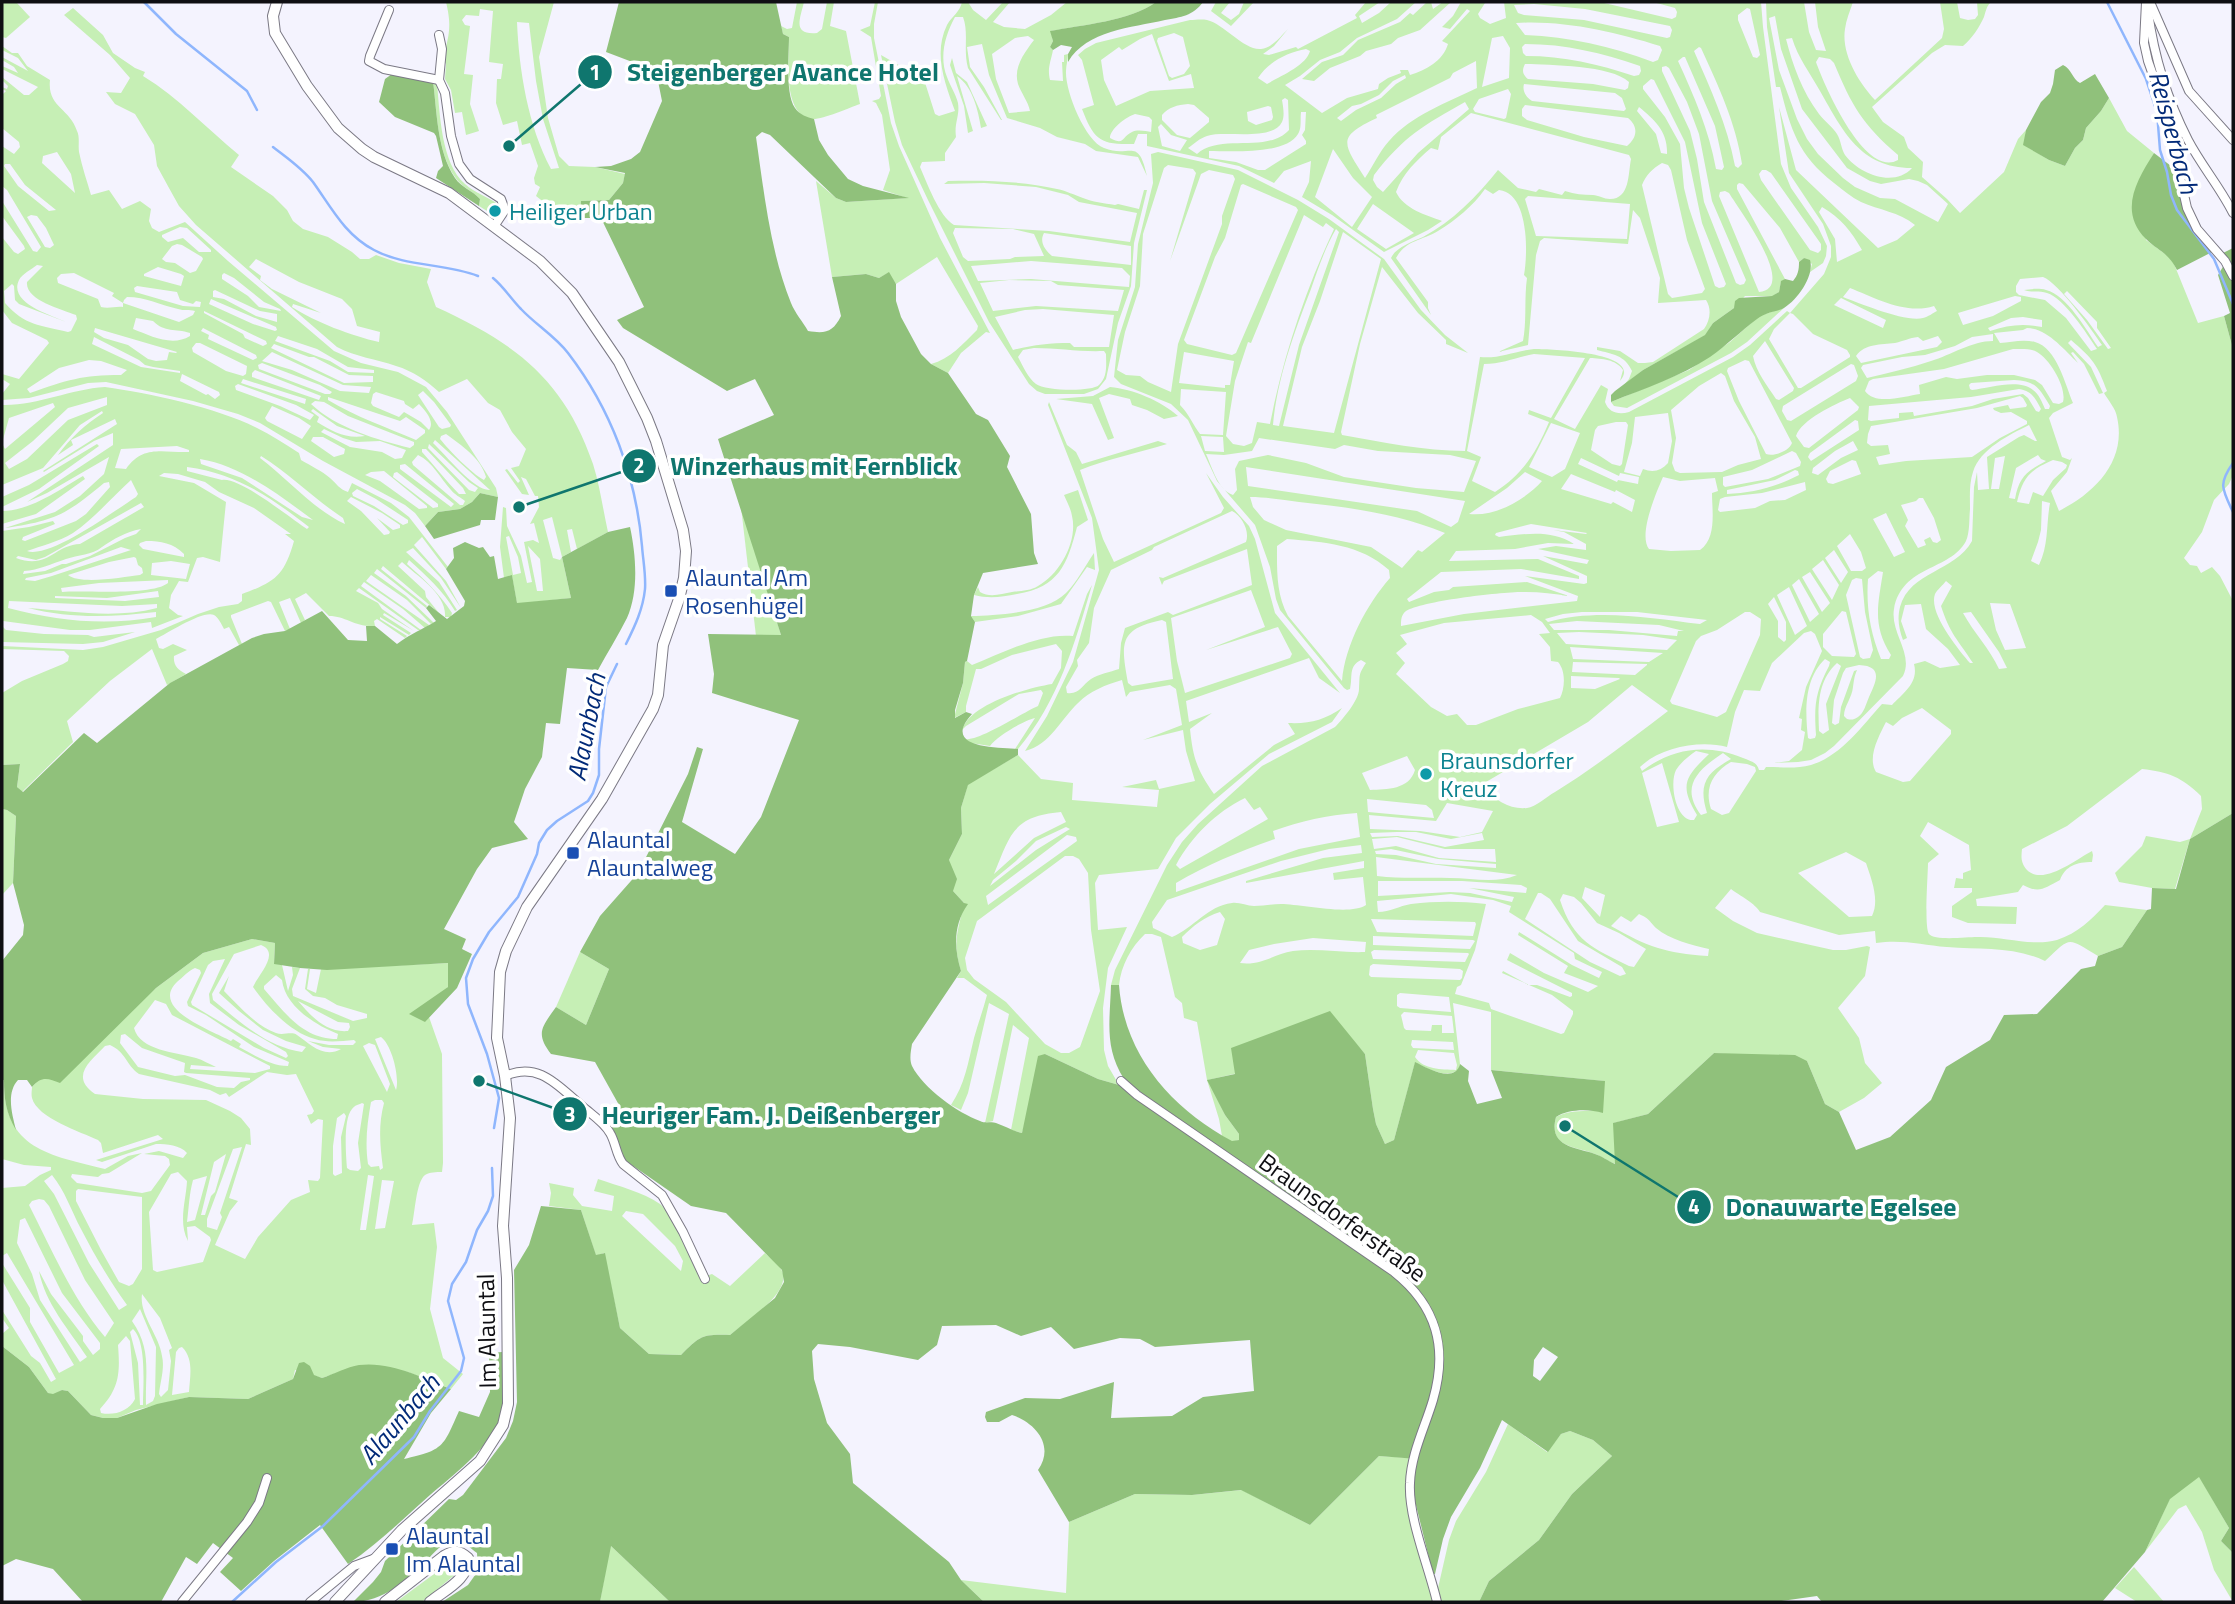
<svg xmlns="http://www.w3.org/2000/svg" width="2235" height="1604" font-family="'Titillium Web',sans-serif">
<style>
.green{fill:#c6efb5;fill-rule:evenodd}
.forest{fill:#90c17b;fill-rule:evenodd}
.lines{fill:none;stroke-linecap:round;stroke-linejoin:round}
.stream{stroke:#8fb6fd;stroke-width:2.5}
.minor-casing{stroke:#7b7985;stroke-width:10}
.tertiary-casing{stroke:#7b7985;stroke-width:12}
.minor{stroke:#fff;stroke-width:8}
.tertiary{stroke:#fff;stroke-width:10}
.culture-dot{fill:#0f9aa8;stroke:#fff;stroke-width:2.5}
.transit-dot{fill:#1a4fb4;stroke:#fff;stroke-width:2.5}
.labels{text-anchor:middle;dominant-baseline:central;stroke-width:7;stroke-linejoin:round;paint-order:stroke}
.culture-label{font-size:24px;fill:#0d838f;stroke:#fff;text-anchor:start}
.transit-label{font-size:24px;fill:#164399;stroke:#fff;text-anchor:start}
.street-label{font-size:24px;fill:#0f0f13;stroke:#fff}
.water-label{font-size:26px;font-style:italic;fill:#022a78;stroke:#fff}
.leader{fill:none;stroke:#0f766e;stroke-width:2.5}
.callout-dot{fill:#0f766e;stroke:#fff;stroke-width:2.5}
.mark-label{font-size:21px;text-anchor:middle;font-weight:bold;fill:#fff}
.callout-label{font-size:26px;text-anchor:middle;font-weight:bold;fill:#0f766e;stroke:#fff;stroke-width:7;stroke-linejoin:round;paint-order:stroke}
</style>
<rect width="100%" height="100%" fill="#f4f3fe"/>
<!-- green -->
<g class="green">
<polygon points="2,2 16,2 30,17 6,38 2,37"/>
<path d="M446,2H554L539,57L548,118L559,156L569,166L595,167L625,174L623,183L609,200L581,201L580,218C561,217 550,207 536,196L540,187L535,184L534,178L538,166L530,143L522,145L517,121L503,125L496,103L497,79H501L503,64L489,62L493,11L480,9L479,16L466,15L462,20L465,25L470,26L464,74L473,75L470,104L479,131L466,135L462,112L455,113L451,90L445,79L446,64L443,59C449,35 452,27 446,2ZM517,22L529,23L536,81L543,119L559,168L551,169C528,126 519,70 517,22Z"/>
<path d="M797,2H804C800,19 792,35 817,33L822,29L827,2H834L830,26L846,31L860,104C849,108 824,119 813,119C782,117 789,58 789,37L783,34L781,26L787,29L792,28Z"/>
<path d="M875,2H878L874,24V38L891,123L899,146L940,238L990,333L986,332L961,353L948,373L931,364C950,359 963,344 977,330L978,326L937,257L896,284L888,273L879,278L866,274L832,277L816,181L836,198L846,202L907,198L883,190L890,170L882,115L876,103L872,101L879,99L881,96L871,37L860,30L870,26Z"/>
<path d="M962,2H968L973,10L986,20L1003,2H1010L993,22L1004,27L1025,29L1051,15L1067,2H1156C1130,21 1082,25 1051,31L1053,41L1050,47L1053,50C1051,61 1047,68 1050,80L1063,81L1062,62H1064V55L1068,54C1068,60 1066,65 1066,71C1065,91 1085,141 1104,148C1130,159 1138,135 1147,176L1138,157L1096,151L1085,144L1057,137L1040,128L1007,118L989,75L982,44L967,47L970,67L984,87L1002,120H1001L968,68C963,50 969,33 963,17H955C945,35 939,57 947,77C950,86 956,94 958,103C960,116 954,123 956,137L945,153V161L922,162L920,167C927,183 939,216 954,225L1049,231L1130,242L1137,213L1079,202L1068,195L1036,187L984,183L944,184L948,181C985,180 1021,181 1057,189C1067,191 1074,195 1083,198C1092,202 1104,203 1115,205L1118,204L1139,209L1144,190H1147L1134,243L1131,286L1118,323L1106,379L1098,389L1084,394H1045L1037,391L1029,384L989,322L928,200L902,145L895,122L881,55L902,67L921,70L935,114L939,116L955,111C945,83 933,54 947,25C952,16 960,12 962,2ZM1028,36L1034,40C1025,52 1013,67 1018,84C1021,93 1028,101 1030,111L1009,113L996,79L992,54L1015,38ZM955,228L1013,229L1034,234L1044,256L1015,257L1010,259L968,261L963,257L953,233ZM1044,233L1131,246V265L1052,256C1045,250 1039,242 1044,233ZM1031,261L1122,268L1130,276L1129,287L1031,279L978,281L971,266ZM1009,280L1051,281L1058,285L1124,290L1118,311L1036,306L993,311L980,283ZM1043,309L1114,315L1109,347H1074L1070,343C1050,343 1032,345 1013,350L995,317L1025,310ZM1034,348C1059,348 1079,352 1104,351L1106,354C1106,364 1108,377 1099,385C1092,392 1045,391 1036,384C1028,378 1023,366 1018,357L1023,350Z"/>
<polygon points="1216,2 1230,2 1221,13 1231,20 1239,14 1244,2 1254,2 1231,26 1211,11"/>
<path d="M1366,2H1380L1359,16L1362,23L1379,13L1391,2H1416L1397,19L1357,38L1340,52L1320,60L1300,76L1285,85L1322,113L1347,98L1378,89L1379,84L1388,78L1401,73L1400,70H1408L1410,75C1426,70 1443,61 1448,44L1442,41L1470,11L1467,9L1450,29L1442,27L1453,16L1461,2H1488L1485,3L1478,14L1480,18L1490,24L1506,18L1504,2H1600L1672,19L1676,17L1677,12L1675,8L1653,2H1761L1763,27L1781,164L1791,188L1818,227L1827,246L1826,256L1823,263L1810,272L1812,264L1804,258L1799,262L1780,228L1743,184L1739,183L1737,185V189L1785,279L1781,282L1779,292L1773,296H1745L1734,308L1713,323L1706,335L1643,370L1623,386L1629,379L1632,371C1625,355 1612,354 1597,350V347L1620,351L1638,363H1645L1653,362L1704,329C1710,321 1712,309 1706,300L1658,303L1660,278L1640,218L1633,210L1628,244L1544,238L1540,241L1536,255L1528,345L1498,352L1523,341C1527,320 1524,299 1527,278L1524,275C1528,253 1529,193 1499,190L1493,194L1485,189C1473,206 1456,220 1438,231C1421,241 1406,240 1396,258L1428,302V308L1431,315L1391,258C1396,247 1412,242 1423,237C1453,221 1477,196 1498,170L1518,188L1536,192L1539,189L1562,195L1565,191C1575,194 1583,195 1593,195C1598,195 1604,199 1610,199C1630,199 1628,174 1631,159L1629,155L1471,113L1441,137L1438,150L1431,148C1416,161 1403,173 1396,192C1404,209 1426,215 1442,221L1428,230L1384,252L1332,215L1302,197L1309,182L1311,161L1284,171L1274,183L1239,166L1147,146V134H1138L1134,144C1100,145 1094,140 1082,109L1094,105L1082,60L1078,55L1085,49L1096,43L1190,20C1195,20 1201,19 1207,20C1224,24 1245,51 1261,49C1272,48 1281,36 1288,29L1274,46L1263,54L1269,55L1296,47L1298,49L1357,18L1355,15ZM1534,4L1585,9L1670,26L1672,30L1670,37L1667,38L1584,20L1524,15L1518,13L1514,5ZM1747,8L1750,9L1760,55L1757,58L1753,57L1738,20V15ZM1516,23C1564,20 1615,32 1660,46L1662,50L1658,60L1653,62C1610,46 1570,37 1525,35ZM1174,33L1183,37L1190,66L1184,74L1172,78L1169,76L1157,41L1158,38ZM1152,34L1169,81L1191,74L1194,88L1150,91L1116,106L1104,80L1101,60L1119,47L1122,50L1140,39ZM1503,36L1510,48L1509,78L1482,87L1492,38ZM1525,44C1566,44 1602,53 1640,66L1641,71L1639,75L1634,76C1598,64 1564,56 1526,56L1523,53L1522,47ZM1699,47L1701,48C1718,85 1736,123 1742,164L1738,168L1735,166C1727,124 1711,90 1694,51ZM1306,49L1310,51C1306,66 1280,76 1267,84L1258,78C1268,62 1288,52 1306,49ZM1683,57H1685L1715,126L1724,167L1722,170L1716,169C1709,130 1694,96 1678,61ZM1476,61L1477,88C1446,103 1412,115 1389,141C1379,152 1373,166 1365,178C1343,143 1336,137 1377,118L1376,115L1450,78L1453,73ZM1525,64C1550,65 1611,65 1629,82L1628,88L1625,90L1593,84L1528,79C1522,74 1522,70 1525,64ZM1666,66L1669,68L1687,102L1699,134L1712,201L1746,280L1744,284L1740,285L1736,283L1704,202L1697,159L1690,131L1662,71V67ZM1405,75L1406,78L1396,84L1381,98L1356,110L1341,121L1337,118L1352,106L1361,104L1379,95L1393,81ZM1651,79L1654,80L1685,142L1702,223L1726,284L1724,287L1719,288L1715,286L1689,208L1684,188L1680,144L1665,117L1643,89V86ZM1524,84L1615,93L1622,98L1626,109L1624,111L1532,101C1526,97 1522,91 1524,84ZM1508,89L1511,94L1506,118L1504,119L1475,112L1473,109L1479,99ZM1285,98L1288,100L1289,130C1267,154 1221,133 1197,154L1188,148C1194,144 1200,138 1207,136C1225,130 1272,142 1282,122C1285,116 1283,106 1282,100ZM1465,102L1469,109L1418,153L1383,192L1377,187L1373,180L1374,175C1404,136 1424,125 1465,102ZM1188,104L1194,105L1209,118V122L1190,138L1177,135L1162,120V115C1169,107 1177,105 1188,104ZM1525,105L1628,118C1638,126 1638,137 1627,146L1584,137L1527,120L1522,116V109ZM1268,106L1271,107L1273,117L1272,120L1256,125L1248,121L1247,112ZM1639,107C1655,120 1668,132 1667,154L1661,153L1656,134L1637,111ZM1301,112H1306L1305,130L1302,135L1306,141V144L1265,170H1258L1236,162L1209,158V151C1230,151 1286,155 1298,134C1302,128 1300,119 1301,112ZM1135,114L1149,117L1152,120L1151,132C1146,131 1137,129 1132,132C1121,137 1125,146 1110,138C1110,129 1126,117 1135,114ZM1161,124L1171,135L1187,140L1180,151L1162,146L1158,127ZM1333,149L1353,178L1372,197L1352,227L1315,197ZM1662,163L1668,165L1671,170L1687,240L1705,289L1702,293L1672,298L1668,294L1642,185C1646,175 1652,169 1662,163ZM1762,170H1766L1771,173L1821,244V250L1818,253L1810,250L1761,180L1759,174ZM1725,191L1729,193C1738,208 1799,289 1759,292L1719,196L1720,192ZM1528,196L1630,204L1627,239L1536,236L1525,199ZM1373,204L1414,233L1386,249L1357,229Z"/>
<polygon points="1427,2 1431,2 1433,9 1443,2 1451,2 1420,30 1398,38 1391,44 1366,51 1360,56 1330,68 1314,81 1302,79 1322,62 1343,55 1358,40 1400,22 1410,13 1413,15"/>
<path d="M1766,2H1804L1809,32L1816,50L1826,51L1818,27L1815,2H1853C1850,11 1846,20 1845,29C1841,54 1859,83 1875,100L1942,38L1944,29L1940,2H1957L1960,18L1968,20L1975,19L1978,15L1977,2H1991C1986,7 1986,11 1984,17C1979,28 1972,38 1963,46L1945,45L1932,53L1872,107L1883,122L1904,137L1908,148L1923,162L1922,177L1947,199L1960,213L2004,172L2018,139L2026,130L2024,145L2049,160L2065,166L2075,148L2083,140L2086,128L2101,111L2109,98L2127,131L2154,153L2140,179L2146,240L2172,259L2198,323L2224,316L2233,349V475L2229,484L2214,500L2202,532L2184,558L2190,565L2197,566L2201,573L2212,567L2220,576L2232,599L2233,813L2190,839L2175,889L2152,888L2119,882L2115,873L2142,846L2146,836L2180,842L2190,839L2202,809L2201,796C2182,777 2168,772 2142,769L2067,826L2022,849C2021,858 2021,863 2027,870C2043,886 2075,860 2092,851L2093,855L2092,862C2077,862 2065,866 2060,880C2044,888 2040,894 2023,885L2018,892L1976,899L1977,906L2017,907L2016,924L1968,923L1952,917V906L1972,892V888H1954L1956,878L1963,879V873L1971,870L1969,845L1928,822L1920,836L1939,854L1928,863C1928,875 1924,927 1929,934C1934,941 1967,937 1977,937C2003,936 2032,947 2057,940C2078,933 2091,920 2105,905L2147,910L2122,947L2098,956C2066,937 2072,936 2045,961C2014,946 1981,950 1947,947C1922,945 1902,939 1876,943L1875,931L1839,935L1760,912C1756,904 1739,895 1731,889L1715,908L1733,921L1757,933L1833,950H1846L1867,946L1870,947L1865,976L1838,1008L1859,1038L1865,1063L1882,1083L1864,1098L1839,1112L1825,1104L1807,1061L1714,1053L1648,1114L1614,1123L1616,1164C1608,1162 1602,1156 1595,1154C1575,1146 1548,1148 1556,1117C1569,1110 1582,1111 1597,1111L1604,1081L1491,1070V1012L1453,1003L1460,1064L1458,1070C1445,1079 1428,1068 1415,1063L1394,1140L1385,1144L1376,1124L1373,1109L1365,1054L1357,1045L1208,1080L1225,1115L1239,1134V1140L1232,1142L1222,1136L1219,1119L1207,1080L1197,1022L1184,1018L1182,1003L1175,997L1161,937L1152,934H1145C1131,947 1121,966 1119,985H1111L1115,970L1167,865L1182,842L1198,824L1262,766L1335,727C1343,719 1359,700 1359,689C1360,675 1358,675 1366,663L1361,660C1348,666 1353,677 1350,689L1347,690L1344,688L1280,610L1276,599L1270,567L1255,525L1217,481L1188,420L1171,404L1121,384L1114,377L1118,340L1135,287L1138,244L1153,183L1151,154L1158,152L1238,170L1298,200L1329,219L1384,259L1421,310L1445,335L1468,353L1446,344V340L1418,313L1382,267L1360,344L1341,432L1342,435C1383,442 1424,451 1465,451L1480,357C1499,359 1515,351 1534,349C1548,349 1645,352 1620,381L1623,370C1616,359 1602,359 1590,358L1554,419L1575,429L1601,385L1608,389L1605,402C1609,413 1619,415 1629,412L1733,357L1750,345L1787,311L1790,313L1824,274L1831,257V246L1823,224L1789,173L1779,107L1796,170L1878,248L1897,240L1915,225C1899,212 1879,210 1861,202C1851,197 1843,190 1834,183C1798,155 1791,130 1780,87H1776L1767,27ZM1775,16L1781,49L1802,109L1847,168L1870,181L1881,184L1909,179L1918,181L1927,185L1948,204L1938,222L1895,199L1880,198L1855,187L1843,178L1818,154L1807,139L1797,119L1779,70L1769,18ZM1792,38C1798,58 1810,73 1820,91C1843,131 1860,168 1912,168C1894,188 1859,174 1845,155C1841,149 1841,140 1837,134C1833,127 1824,121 1819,114C1802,91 1793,66 1786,39ZM1819,57L1830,59L1834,63C1852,106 1862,124 1898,155V160C1865,179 1824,85 1816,62ZM1168,165L1193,169L1196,173L1170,261L1201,174L1209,170L1233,175L1235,179L1222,216V224L1178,344L1171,392L1148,382L1140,376L1126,375L1117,370L1125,332L1140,286L1143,234L1164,168ZM1243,184L1296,207L1298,210L1236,353L1232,355L1187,344L1184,340L1215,257L1225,238L1241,185ZM1822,207C1841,218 1851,231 1862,250L1837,262L1835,239L1819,212ZM1304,215L1323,227L1326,223L1334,229C1305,291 1283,357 1270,424L1257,422L1252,443L1244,446L1233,444L1226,436L1235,381L1248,342L1251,343ZM1336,229L1339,232L1299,345L1279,426L1273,425C1277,379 1294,333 1311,289C1318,269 1325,248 1336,229ZM1343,232L1381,259L1334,433L1283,426L1302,347L1320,301ZM2043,277C2059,283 2091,329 2102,345L2098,347C2087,331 2067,295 2046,290C2039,288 2031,289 2024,290C2032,293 2039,290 2047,293C2064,298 2087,334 2097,349L2091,351L2066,318L2045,300L2019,295L2016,292V286L2020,279ZM1850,288C1875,298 1906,315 1934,306L1937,311C1933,313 1928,317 1923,318C1907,323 1859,303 1843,297ZM2067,291L2097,322V328L2111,348L2108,349L2087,320L2064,294ZM2015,296L2021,297V301L1993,316L1963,325L1958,313ZM1841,298L1886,320L1883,328L1834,305ZM1790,313L1793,314L1813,334L1847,350L1850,355V357L1801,388H1798L1769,339L1774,329ZM2023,317L2042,320V327C2023,323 2008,325 1990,331L1988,328L2011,318ZM2027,328C2048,329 2064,350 2078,363L2071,353L2073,352L2084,364L2099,394L2103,393L2091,367L2068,343L2071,340C2093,359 2097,364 2107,391L2104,393C2108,400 2116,409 2117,417C2127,461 2095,493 2059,511L2051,491L2067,472L2072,458L2070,460L2062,457L2049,418L2053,413L2073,403C2065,384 2057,348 2035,342C2024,339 2011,342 2000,343L1994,333L2023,330ZM1993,334V341C1972,341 1951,355 1931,361C1910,368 1888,373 1867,378L1861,368L1863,365L1902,357L1925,355L1955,346L1972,337ZM1938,336L1942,342L1937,347L1861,363L1856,356C1865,343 1881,345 1895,343C1904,341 1909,338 1918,337L1923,341ZM1765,341L1794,388L1793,391L1779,400L1776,399C1767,385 1756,372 1753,356ZM2013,349C2021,349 2030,348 2037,352C2050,359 2067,388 2063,402L2059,404L2053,403L2042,385L2035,380L2014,375H1987L1957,379L1946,377L1919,385L1920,394C1905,396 1875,406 1865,391L1869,381L1873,379L1944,369ZM1184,352L1234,361L1230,385H1225V388L1179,383ZM1534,354L1585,358L1551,418L1529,410L1528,414L1549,422C1536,453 1523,474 1495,492L1472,481L1481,457L1467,451L1484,364C1502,364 1517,357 1534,354ZM1745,360L1749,361L1792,443C1789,451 1774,457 1766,454L1739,401L1727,371L1728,368ZM1851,364L1854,365L1858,376L1856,381L1791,421L1787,420L1782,411L1783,406ZM1721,373L1725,376L1734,401L1755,437L1761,459L1738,465L1722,472L1680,473L1675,471L1672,463L1676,438L1671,410L1699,386ZM2014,380C2036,381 2039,388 2050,406L2049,409H2045C2042,402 2039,394 2033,390C2019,378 1989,388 1972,390L1970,389L1969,385L1971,383ZM1181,389L1226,392L1223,435L1200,434C1193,425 1189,414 1180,405ZM2019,389C2032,391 2035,398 2041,409L2039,412L2036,411L2028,398L2023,394L1993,399L1972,406L1914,416L1913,412L1899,413V418L1871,421L1868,420L1869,406L1971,397ZM2020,396L2023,398L2027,405L2026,407L2010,409L2008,405L1993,408L1994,410L2001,413L2011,412L2027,421V424L2000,438L1972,457L1906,461L1879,465L1876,457L1890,454L1888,445L1871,446L1867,443L1868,434L1871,426L1977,408ZM1850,398L1859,407L1858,410L1809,448L1804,447L1796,436C1801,420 1835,404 1850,398ZM1668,413L1672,441L1668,463C1661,471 1653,473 1643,469L1640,476L1624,472L1632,443L1635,417ZM1855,420L1858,421L1859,430L1811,461L1808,457L1810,453ZM1616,422H1626L1628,425L1622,464L1620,466L1612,464L1591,450L1595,430L1598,426ZM1551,423L1580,433L1565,469L1552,477L1529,467ZM2029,425L2037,441H2035L2024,435L2019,437L1987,457L1989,489L1978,490L1977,472L1974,487L1972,541C1955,572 1910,571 1900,607C1897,619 1899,629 1903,640L1907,638L1901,621L1905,605L1921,604L1926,629L1948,649L1960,665L1940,668L1925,661L1914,664C1919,683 1903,693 1892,705L1882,704C1862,726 1841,756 1811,765C1796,769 1781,767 1766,767L1764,770H1759C1757,762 1750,761 1743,758C1707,743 1672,748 1642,771L1640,767C1661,747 1700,740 1727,747L1735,712L1744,690L1760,691L1772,663L1804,633L1811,631L1815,634L1822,651L1806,687L1799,718L1802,719L1801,730L1805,732L1802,750L1789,761L1773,763L1798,762L1811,760L1825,753L1834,746L1903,676C1914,654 1890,633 1894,609C1902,565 1950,571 1966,541C1970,532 1969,519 1970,509C1970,497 1969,484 1973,472C1980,449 2009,435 2029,425ZM1201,436L1223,437L1224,452L1205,451ZM1259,438L1335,449L1344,445L1378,451L1450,455L1476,461L1464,492L1416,488L1344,477L1306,463L1268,455L1239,461L1235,469L1237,490L1233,495C1218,490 1212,467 1206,454L1224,455L1252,451ZM1853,441L1858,450L1841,458L1818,475L1812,473L1813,468L1835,451ZM1792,451L1796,453L1801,462L1800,466L1768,479L1725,487L1723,485V477L1752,470ZM2038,455L2041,459L2046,461C2027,471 2019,477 2015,499L2009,498L2016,468ZM2005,456L1999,489H1991L1995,458ZM1581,458L1619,476L1620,473L1639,477L1638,484L1618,480L1617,482L1578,464ZM1852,460L1856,461L1861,474L1833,484L1828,483L1826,479L1830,471ZM2053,460L2062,462L2067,465L2066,468L2053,480L2043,496L2033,492L2029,504L2017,502C2023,477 2030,470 2053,460ZM1246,467L1465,501L1458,522L1451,527L1417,511L1248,486ZM1795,470L1798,471L1799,475C1776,487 1752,493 1727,494V490L1775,480ZM1525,472L1542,481C1525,500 1495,517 1469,514L1507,488ZM1571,474L1615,492L1616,490L1635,500L1632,512L1613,502L1611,504L1561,489ZM1663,477L1680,481L1715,478L1718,491L1712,493C1712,511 1717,538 1700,550L1671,551L1649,549C1638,535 1656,493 1663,477ZM1805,482L1806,490L1785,500L1770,501L1755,508L1720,512L1718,510L1720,499L1725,497L1762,493ZM1250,497C1266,497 1283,500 1299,502C1348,507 1399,514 1445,533L1422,552L1418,550L1402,568L1371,547L1286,530L1264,520L1253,507ZM1919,498H1923L1934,518L1941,540L1937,543L1933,542L1930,537L1924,540L1926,545L1918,548L1905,526L1908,520L1901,505L1916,501ZM2042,501L2050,503C2046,524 2049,544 2039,565L2031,561L2038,542L2041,530ZM1886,513L1905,552L1894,557L1873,519ZM1531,524L1587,533L1586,534L1553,530L1564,532L1586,544V550L1556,546L1538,549L1589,560L1587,564L1543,556L1587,576V583L1584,584L1525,576L1578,596L1577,601L1464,614L1401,626C1401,620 1401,615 1406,611C1421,601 1506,591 1526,592C1540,592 1555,594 1569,596L1527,582L1453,587L1449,590L1434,592L1409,602L1407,599L1441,572L1521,569L1579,579V576L1538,559L1449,561L1456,551L1515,549L1548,543L1574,544C1551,529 1525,534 1499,537L1495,535L1496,533ZM1850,534L1861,552L1866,568L1862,571H1851L1837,546ZM1287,539C1324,542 1360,544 1389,570L1390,578C1367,604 1345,645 1342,681L1288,616C1276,594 1277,570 1277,546ZM1834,550L1848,572L1841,583L1825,558ZM1823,560L1839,585L1832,600L1812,569ZM1878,571L1883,572C1878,605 1872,625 1891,655L1889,659H1881C1870,632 1866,607 1868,579ZM1810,572L1830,603L1822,612L1802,577ZM1856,578L1862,579L1865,612L1873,650L1870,658L1863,659L1860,657L1846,595L1852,580ZM1799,579L1819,614L1810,622L1792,585ZM1946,581L1952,586L1941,606C1950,634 1958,640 1973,663H1970C1959,650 1928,613 1935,594C1937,590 1943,585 1946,581ZM1789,587L1807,626L1795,635L1777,595ZM1774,597L1786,622V640L1784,642L1778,637V621L1768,604ZM1990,603L2010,604L2026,648L2005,650L1996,630ZM1842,611L1846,612L1856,654L1854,657L1832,656L1823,647V634ZM1582,612H1637L1707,620L1700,624C1651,618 1596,608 1548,622L1545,619L1563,614ZM1745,612H1750L1761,619L1760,635L1726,712L1717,717L1672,704L1670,701L1696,641L1701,636L1717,630ZM1971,612L1999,652L2007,668L1999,669C1990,649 1974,633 1963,613ZM1531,615L1542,622L1550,633L1539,634L1550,647L1551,661L1558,662C1566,671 1565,688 1560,698L1518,709L1476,725H1467L1457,714L1447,716L1431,707L1396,674L1405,663L1396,653L1407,644L1400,635L1444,623ZM1577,621L1659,625L1684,631H1678L1677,636L1609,630H1554L1549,624ZM1579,632L1643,635L1677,640L1667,650L1566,644L1557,633ZM1570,647L1663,653L1649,662L1573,659ZM1825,659L1830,662L1829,666C1815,693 1814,705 1816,735L1815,738L1810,739L1808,738C1805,711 1804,679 1825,659ZM1573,662L1647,664V665L1635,675L1572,672ZM1837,663L1841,666L1826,704L1829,730L1823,734L1819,731C1818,707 1817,681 1837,663ZM1859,665C1884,666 1876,682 1869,697C1866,704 1864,713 1858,717C1853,720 1852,720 1847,719L1844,716C1844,706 1852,698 1853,687C1854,681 1854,677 1857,670L1854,671L1841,707L1839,723L1835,725L1832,723L1834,700L1843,673L1846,668ZM1571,676L1619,678L1620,679L1595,689L1571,688ZM1632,685L1668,711C1631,739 1594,768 1555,792C1546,797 1536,807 1527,808C1511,810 1494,800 1485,788L1486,782L1588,722ZM1922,708L1951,730V734L1910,781L1903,782L1876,772C1867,757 1879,736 1886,722L1893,726L1902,718ZM1696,751L1709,754C1685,777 1679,785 1697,815L1694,820C1676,822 1669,784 1676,770C1681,762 1689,756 1696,751ZM1723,753L1731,759C1706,773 1698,784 1707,813L1701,815C1679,786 1699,769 1723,753ZM1407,756L1415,770C1409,790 1387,789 1370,790L1362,773ZM1731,762L1747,764L1755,767L1756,771L1729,813L1722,815L1711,809C1704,788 1713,772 1731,762ZM1662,763L1679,822L1657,827L1642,773ZM1245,798L1254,810L1260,807L1268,819L1180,869L1176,865C1192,836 1216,812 1245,798ZM1367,799L1426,805L1432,810L1434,818L1368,812ZM1447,803L1493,811L1482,832L1460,837L1420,831L1370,829L1369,815L1436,821ZM1357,813L1360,837L1299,849L1176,892V883C1207,865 1240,851 1275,839L1273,831C1301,821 1327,815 1357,813ZM1397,832H1416L1451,839L1482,833L1484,840L1445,847L1398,836L1372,837L1370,833ZM1397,837L1445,849H1495L1496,862L1439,858L1396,846L1374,849L1372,839ZM1361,845L1362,853L1323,858L1246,881V883L1364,861V868L1333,873L1334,880L1363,877L1366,905C1350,916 1301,904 1281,904C1272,904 1263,906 1254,906C1247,906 1239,902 1232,903C1207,906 1194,928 1172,937L1153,928L1152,922L1167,900L1281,861L1329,849ZM1391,849L1438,859L1496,864V868L1436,864L1396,855L1376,854L1375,851ZM1846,852L1866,863C1871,878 1880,900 1872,916L1849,917L1798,873ZM1376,857L1517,875C1495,884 1473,878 1450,878C1426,877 1402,879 1377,876ZM1462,881L1521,885L1527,888L1526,893L1469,888L1514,897L1512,902L1470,893L1450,892L1378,896V881ZM1585,887L1605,895L1600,917L1582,898ZM1538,893H1541L1550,899L1578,941L1622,967L1626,974L1620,976L1590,962L1525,919ZM1451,894L1493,900L1511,906L1509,912L1574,953L1575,959L1602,972L1599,978L1572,965L1519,932L1518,935L1568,966L1564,973L1598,986L1588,992L1544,973L1510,953L1507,960L1572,993V996L1570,997L1537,985H1529L1503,971L1502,973L1552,995L1573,1011V1014L1564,1033L1561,1034L1491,1009L1489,1003L1455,994L1457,987L1461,985L1475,950L1486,904C1460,901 1436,901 1411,904C1399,906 1390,912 1378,912L1377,901ZM1563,894L1574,897L1581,903L1597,923L1619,933L1646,949L1634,967L1629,966C1593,948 1574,942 1560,900ZM1220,912L1225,919L1217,945L1200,950L1183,943L1182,937C1193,926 1204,917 1220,912ZM1639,914C1650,919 1649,921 1656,928C1670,940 1692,945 1709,949L1708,956C1665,953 1648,947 1611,926L1621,916L1631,922ZM1371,919L1475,922L1476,924L1473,936L1377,932ZM1373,936L1473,940L1475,941L1470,949L1373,945ZM1313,938L1366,942L1365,952C1342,953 1317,948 1293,951C1274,954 1261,966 1240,963L1249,950L1274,944ZM1374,950L1468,953L1469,954L1465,962L1373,959L1371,952ZM1373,964L1460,969L1463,971L1462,978L1460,980L1371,977L1369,975L1370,966ZM1400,993L1449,997L1451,1012L1400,1008L1397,1006V995ZM1404,1012L1452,1016L1454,1033H1442V1025H1432L1431,1031L1406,1030L1404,1028L1401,1015ZM1412,1040L1453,1042L1454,1050L1413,1048L1411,1045ZM1418,1050L1454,1053L1457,1065L1456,1070C1441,1069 1424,1070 1415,1057Z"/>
<path d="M73,8L103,35L113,53L135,68L145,72L143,76C179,98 206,128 239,155L231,167L273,196L287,210L293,221L303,229L328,237L352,252L360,259H369L376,255L399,263L431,269L427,282L436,307C515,343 564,379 593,464C600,486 603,510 608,532L577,549L572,529L567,530L571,552L562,557L571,598L517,604L512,576L504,578L500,547L503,507L506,508L507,526L521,556L527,583L532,582L524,542L533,540L539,543L534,523L530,524L539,507L538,496H535L526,479L521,477L529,495L522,494L505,470L507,469L518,483L520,481L511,468L519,466L526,449L512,432L500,410L488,403L467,379L439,392C427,381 413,371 396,366C376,359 356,357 337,347L196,225L179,206L169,188L157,166L154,145L135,114L115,104L106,92L121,93L130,78L110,55L64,15ZM256,259L299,282L342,299L352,309L357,326L380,332L379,342C352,336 315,322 292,307L293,304L321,313L272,289L260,280L261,276L249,267ZM552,517L562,557L560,560L553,558L543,520ZM509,536L518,557L521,573L513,575L506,537ZM528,546L540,559L543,591H537Z"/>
<path d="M2,46L12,53H18L27,66L50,80C47,107 70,108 77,131C80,137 78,145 79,152C82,167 87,181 91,195L109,190L122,209L140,201L151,209L149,221L152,228L159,232L185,222L228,261L334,351L361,363L398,372L426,387L447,412L496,488L498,497L480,493L472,502L460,509L438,512L425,526L415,513L405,505L323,461L260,423L238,414L193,401L106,382L88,383L29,398L2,400V394L10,384L2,379V374L19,379L49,343L47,340L12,323L2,310V237L14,252L18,254L25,249L24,246L2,216V201L33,251L37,252L41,247L7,190L2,186V146L14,154L20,147L19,142L2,128V95L6,91L2,89V87L7,89L8,86L2,80V77L24,95H29L38,87L2,69V66L18,73L14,67L2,60V57L28,71L18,58L2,50ZM57,152L71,174L75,193L42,163L43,156ZM5,164H10L25,185L56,210L49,211L18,186L4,166ZM31,215L37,216L46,228L54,245L50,248L45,247L27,217ZM180,227L187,228L211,250V252H199L183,238L168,242L162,237V235ZM177,244L182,245L202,257L203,259L196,271L190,273L175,263L166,262L162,259L172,246ZM37,265L43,266L27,282C25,300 61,309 76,315L77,319L71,331L68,332C40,325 25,326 5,303L4,291L12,284L14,286L15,300L19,304L66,322C51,315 8,303 19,280C22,274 32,269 37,265ZM158,267L181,274L184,276L181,286L144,276V274ZM74,273L114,293L112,296L123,303V307C116,306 109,309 101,307L98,299L58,283L57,278L61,274ZM224,273L234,278L264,302L280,309L281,311L259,307L248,296L222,279V275ZM137,286L177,292L180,300L193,304L196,301L201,302L200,307L183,306L135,292L134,288ZM215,290L260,311L277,314V322L256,316L224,299L213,297V291ZM127,297C146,297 160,305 178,309C184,311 189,309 195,311L193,315L179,322L123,303L124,300ZM211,299L276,327L277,330L275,331L253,324L209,304ZM204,311L266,341L267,344L263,346L245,338L243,334L204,313ZM136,318L153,321C165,333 175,328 190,333V336C172,347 151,336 133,329ZM95,328L177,352L176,353L169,352L167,360L156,361L148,359L128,345L104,338L94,332ZM203,328L256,355L257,358L253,360L208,339L209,335L201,331ZM278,336L317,349L348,367L374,370V373L348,372L330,361L275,341ZM94,337L139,360L145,365L153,367L180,371V373L141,367L92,344ZM196,343H200L247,366L246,374L243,376L226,371L193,352L192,348ZM274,344L309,357H314L349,375L373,376V382L344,383L271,348ZM272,352L343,385L371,387L369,393L340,391L292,370L262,361ZM89,360L101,361L127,370L121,375C82,375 67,380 30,393L27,389L59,368ZM262,363L320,385L332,392L330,394H325L259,369L258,365ZM255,370L321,396L319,400L252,377V373ZM182,374L219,392L220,395L215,399L208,394L206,395L180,381ZM243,379L306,399L305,404L241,383ZM238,384L296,405L314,415L310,420L280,406L236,390L235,386ZM423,391L434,402L451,425L450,427L442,429L439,427L418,395ZM376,392L404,401L405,404L413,409L419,404C426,411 435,422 429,430L421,422L404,412L399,417L373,406L371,403L373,394ZM328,397L400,421L406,417L425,430V433L416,440C386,427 356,417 328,400ZM315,401L324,402L348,416L414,442V445L410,448C378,440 336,428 311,404ZM272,406L299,418L311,426L302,439L267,421L265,418ZM313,409L337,426L365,436C346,439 333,432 317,422L319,417L311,411ZM324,429L343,438L356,442L380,441L406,450L402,458L395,459L382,452L350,447L321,432ZM446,434C461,445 481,458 486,477L484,480C471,473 450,451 440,439L441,436ZM313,437H323L345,449L344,454L334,457L311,441ZM435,440L490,490C474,491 446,455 433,443ZM429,444L469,482L478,488L475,492L469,490L428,448ZM422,449H426L463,488L466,494H459C446,481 435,466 422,452ZM418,455C433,462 440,478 451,490C455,495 460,497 465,501L463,505H460L413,465L412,462ZM405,464L454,504L451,507L400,469V465ZM384,471L427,506V508L419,509L380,481L365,475L371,472ZM397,472L438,504V507L433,508L393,477L394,473Z"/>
<path d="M952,58L956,73L967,82L987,126L981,128C978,110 973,87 957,76L973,131L968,133L964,106L950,65Z"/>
<path d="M433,81L437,84C440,114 441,163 465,184C475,193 488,197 498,204V212L495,216L479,206L480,199C473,191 461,187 455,177C437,151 437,112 433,81Z"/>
<polygon points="1785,307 1747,342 1731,353 1627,408 1614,406 1611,402 1689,370 1730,342 1759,316"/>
<path d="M105,387C149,393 218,408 257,428C271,435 285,444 299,453L301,460C311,466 322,471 330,478C337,484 339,489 348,492L352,483L391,503L409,517L448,567L446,569L422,537L414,545L446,581L461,608L441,578L413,548L406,552L439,582L457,610L455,611C443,591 427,576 409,560L407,564C425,580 439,593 452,613L451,617H445C447,594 417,576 402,562L398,566L425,591L426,597L439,613L383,566L381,569L427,606L426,608L377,569L374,573L406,596L434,623L431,624L407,600L371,575L366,581L429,625L425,628L403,609L364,582L361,586L421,630H418L359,588L356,591L378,603L382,609L414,631L384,613L383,615L411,633L409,635L380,617V619L407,636L405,638L377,619L374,621L375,626C354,627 346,616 329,616L306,593L295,599L305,620L301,623L290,598L279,602L290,629L285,631L271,602L268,601L231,615V617L242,644L239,645L229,627L224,629C222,625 218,617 214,615C203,610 168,633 156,639L159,648L163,649L173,644L187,650L174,656C173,665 178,670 186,674L167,685L152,649L110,681L67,721L73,742L22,792L17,787L20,764L2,765V693L22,681L63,664L68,661L69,656L64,651L2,649V646L83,650L103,647L161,630L198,614L219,607L238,604L242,601V594C275,582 284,576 294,541L285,534H291L254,508L219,492L205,482L178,474L164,473L159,476L194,483L226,502L220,562L203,557L197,558L188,582L179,581L171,595L169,608L178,615L183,616L152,628L151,622L90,630H70L3,621V627L6,630L44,634L88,635L94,637L135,632L103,642L83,644L2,642V531L29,527L53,521L55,524L23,537L22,540L25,541L76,521L86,514L110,487L109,482L104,483C66,515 54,521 5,528L55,512L80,496L104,474L109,457L47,493L27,502L113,445V433L94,441L44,472L43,471L117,424L115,419L71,440L73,445L58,455C71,437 85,425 103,413L102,411L80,425L43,468L2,485V405C37,406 70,389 105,387ZM107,397V405L68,420L27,459L9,469L5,463L33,441L68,408ZM53,403L55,407L5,449L2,443L9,418ZM177,446L189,450V452C164,453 143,444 126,469L115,468L121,449ZM261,456C290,474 314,499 343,518L345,524C314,510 288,479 260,458ZM200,459C242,466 279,495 313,520L302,517L242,478L201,464ZM187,467C238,474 270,497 309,527L307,529C290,518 240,477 222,480L187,471ZM131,480L138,494L136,497C114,511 50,559 27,551C41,546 58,542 73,533C94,519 112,497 131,480ZM357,489L376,499L408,520V523L403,525L374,506L353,496L352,493ZM351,497L382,513L400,525V528L393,530L377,518L390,532L389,534L384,535L361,511L347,501ZM141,503L144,507L80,544C54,545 48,570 16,558L18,556L36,560L45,557ZM141,529L136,534L125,538L90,556L66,564H62L45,571L23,574L24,571C39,570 51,564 66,559C78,555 92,555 102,547C114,539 125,532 141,529ZM146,541C161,541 173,543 184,554V557L143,549L139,545L140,543ZM121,547L131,550L52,576L35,581L25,580L26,578L51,573ZM134,557L136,558L138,565L142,568L143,573L140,575C124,577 80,585 68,575L109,562ZM171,561L190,564L186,579L151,575L152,563ZM168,580V583C152,596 85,590 62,592L61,588L99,583ZM158,591L159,597L125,601L55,598V596L107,598ZM9,601L122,606L157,604V608C115,619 71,611 28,608C71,619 113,617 156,612V617C105,626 58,621 8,608Z"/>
<path d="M1110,387C1133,389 1161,401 1178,416L1164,419L1147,410L1132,405L1130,399L1109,394L1099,398L1114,438L1108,440L1092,404L1056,399L1093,396Z"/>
<path d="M1049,402L1067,445L1076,452L1082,464L1158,441L1167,444C1138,453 1108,459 1080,470L1103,539L1114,562L1221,513L1224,508L1206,473L1223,497L1249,526L1255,539L1275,613L1340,693L1319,678L1309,658L1186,701L1189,722L1212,713L1190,729C1193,758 1197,770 1214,794L1274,745L1295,734L1288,723C1310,724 1324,720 1342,708L1332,722L1269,754L1210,804L1176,838L1158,869L1099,875L1095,883L1098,930L1127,927L1108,968L1103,1008L1104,1050L1108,1066L1119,1085L1098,1079L1045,1054L1022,1133L1011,1130L1029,1038L1013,1025L993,1121L985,1123L1009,1014L989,1003L968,1093L961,1110L951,1105C965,1084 968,1063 974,1038C978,1024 983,1010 987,995L964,978H957L961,971C952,941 958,932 964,903L952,890L949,860L962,834L961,808L968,784L1018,755L1041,779L1073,783L1072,800L1157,807L1159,790L1122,787L1156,780L1159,789L1195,781L1186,751L1183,730L1143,740L1182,725L1176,689L1170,685L1130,692L1126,697L1122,680C1105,685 1090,691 1078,703C1060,720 1051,744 1025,751L1047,716L1073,662L1099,570L1092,518L1048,405ZM1232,511C1242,516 1250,531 1246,542L1163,578L1159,577L1162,585L1164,581L1247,549L1252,585L1173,615L1168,612L1125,628L1121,643L1119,669C1110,672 1099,674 1091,679C1082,685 1079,695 1067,693L1066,687L1078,666L1077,660L1089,643L1094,608L1111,570L1152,550L1154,547ZM1251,590L1265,627L1206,650L1278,627L1292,654L1290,658L1185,693L1177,661L1171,618ZM1162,620L1166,622L1173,679L1132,686L1128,683C1121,644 1118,629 1162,620ZM1061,812L1066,822L1034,838L994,874C1010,835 1013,816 1061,812ZM1066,827L1070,829L1036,850L990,886L993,880L1016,861L1036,841ZM1067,835L1076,837L1077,841L988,905L986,896ZM1065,856H1073L1079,859L1088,873L1091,930L1100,991L1080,1047L1069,1053H1061L1045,1044L1006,1002L974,979L967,970L965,958L977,921Z"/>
<polygon points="97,444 99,446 39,489 2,507 2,497 29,485"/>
<path d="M83,476L85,479L36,514L2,524V511C30,511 59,490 83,476Z"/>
<path d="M1078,490L1088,520L1077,527C1067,565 1059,587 1017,594C1002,597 989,599 974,595L978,587L980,592C990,598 1001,594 1012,592C1020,591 1030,591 1038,586C1060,574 1078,541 1072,516C1071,509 1067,502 1064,495Z"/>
<polygon points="741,507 781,635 756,636"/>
<path d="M1094,553L1095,570L1087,567L1061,604L1018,616L975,622L971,616C998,615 1046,613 1066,593C1077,582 1085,566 1094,553Z"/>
<path d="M1092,585C1075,643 1058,702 1018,749H1015L1035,718C1023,721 997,736 990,746L971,743L965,739C978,742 1022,713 1038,706L1043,693L1041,690L1019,694L966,726L962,730C970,704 1027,688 1052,684L1061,668L1062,651L1056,644L1012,655L981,669H976L966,706V712L954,718L963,683L965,662L967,661L972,665C1003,653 1039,633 1073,636L1087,594Z"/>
<polygon points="2,809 7,810 16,816 13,883 2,895"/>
<path d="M252,939L275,943L274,963L282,965L288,991L293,975L292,967L300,968L292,989L293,996L353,1021L367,1018V1014L337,1005L325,998L313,996L305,989L308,969H310L307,989L316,993L321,969L449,963L448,987L424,1022L429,1017L442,1054L443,1163L442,1172C436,1172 430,1172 425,1175C416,1182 415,1213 412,1225L434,1223L437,1247L430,1309L443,1358L463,1374L451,1389L408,1372L357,1366L322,1378L295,1370L293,1379L248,1399L189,1397L136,1410L117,1418H103L91,1415L68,1391L62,1390L53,1395L48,1393L29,1367L2,1346V1334L9,1328L2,1318V1310L31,1356L40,1363L51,1382L56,1379L2,1280V1263L30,1308V1322L59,1373L74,1365L7,1253L2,1256V1188L25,1186L40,1175L51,1170V1167L24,1165L2,1159V1080L4,1079C3,1149 49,1155 105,1169L128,1156L142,1153L109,1173L102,1174L98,1177L72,1174L71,1177L77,1183L142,1193L151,1191L170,1165L169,1159L165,1156L144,1154L159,1151L183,1158L187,1153C180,1145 167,1144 156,1144L102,1162L96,1160L163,1139L158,1135L103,1153L101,1143L98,1140C81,1132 37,1118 32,1098C31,1094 32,1090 32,1087L38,1080L47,1077L156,988L203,953ZM261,945C281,953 258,975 253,987C267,1007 291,1033 315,1039C327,1043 341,1041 354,1040L356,1042L353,1045H329L308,1041L323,1047L341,1049C324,1059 310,1044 297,1035C291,1031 283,1036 276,1033C255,1025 239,1006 224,991L229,976L219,993L239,1011L263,1030L286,1041L306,1047L302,1052C267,1047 240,1022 213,1000L212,994L234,954ZM225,959L209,994L210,1003L239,1025L286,1052L288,1056L286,1058L264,1048L192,1005L191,1002L208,965L213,961ZM195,968L200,970L201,973L187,1002L188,1006L206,1015L254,1047L289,1062L288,1066C271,1066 254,1055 239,1047L241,1044L233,1039L231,1041C213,1031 149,1009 177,982C183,977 188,971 195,968ZM276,975L282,980C285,1006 315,1025 338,1034L337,1039C303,1039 285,1013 264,989V986ZM155,1000L166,1004L172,1015L270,1066V1069L255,1073L190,1069L191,1065L216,1067C209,1064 203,1060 196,1058C176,1052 140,1051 134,1028ZM298,1001L338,1022L349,1023L350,1027L348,1031C326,1033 311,1016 298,1001ZM125,1034L142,1048L185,1063L184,1072L186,1073L250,1078V1080L241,1082L234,1088L217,1087L185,1075L175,1076L138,1067L120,1043L121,1035ZM381,1037C392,1045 400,1078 396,1090L375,1039ZM369,1043L375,1045L390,1084L387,1092L363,1046ZM110,1045C126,1052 126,1065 139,1074L210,1090L220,1095L226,1093L229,1097L267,1072L287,1075L296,1074L314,1111L312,1114L307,1115L311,1124L318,1119L323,1120L320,1178L318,1181L308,1180L310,1192L291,1200L258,1237L245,1259L215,1245L230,1211L238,1201L229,1198L246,1144L251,1145L250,1129L241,1118L230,1111L206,1100L143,1099L95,1094C69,1076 91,1061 105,1046ZM375,1100H382L384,1103C378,1126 380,1145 383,1168L380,1170L379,1166L371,1167L368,1164C365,1143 367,1124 371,1102ZM362,1103L364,1104L358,1143L361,1168L358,1171L350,1170L347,1168C346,1155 343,1119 352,1109C355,1105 358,1105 362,1103ZM344,1113L346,1116L341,1137L342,1173L335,1176L333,1174V1146L337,1118ZM242,1147L220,1213L222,1217L217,1230L207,1227V1219L233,1149ZM226,1154L215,1192L211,1196L205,1215H201L214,1162ZM178,1172L187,1181C186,1201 178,1222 188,1241L187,1227L195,1226L210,1237L211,1240L203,1262L157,1272L153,1270L149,1212L171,1174ZM52,1175C65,1191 71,1210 81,1229C95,1256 109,1280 127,1305L119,1310L89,1263L54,1194L44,1181ZM368,1175L374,1176L366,1230H360ZM207,1176L195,1220L187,1222C189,1207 189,1195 193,1180ZM382,1180L394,1181L385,1228L375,1229ZM78,1189L142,1197V1269L133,1284L129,1286L119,1282L101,1250L76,1201V1191ZM39,1199L44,1200L49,1206L85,1280L114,1323L105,1337C72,1298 52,1250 29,1205L32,1201ZM25,1218L62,1293L100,1343V1349L93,1355L83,1341V1336L51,1294L39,1271C45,1303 69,1330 87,1357L80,1362L40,1300L32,1274L17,1243L20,1220ZM142,1294L160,1318L172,1348L169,1350L171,1361L168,1390L161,1397L159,1394C160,1383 165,1368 162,1356C159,1335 139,1315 142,1294ZM140,1309L156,1347L155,1396L153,1401L146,1405C145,1373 152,1349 132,1321ZM133,1329C147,1342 143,1387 143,1405H140L138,1363L130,1332ZM126,1336L130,1341L135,1399C129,1411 114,1416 101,1413L100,1409C120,1388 120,1372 118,1345ZM182,1347C194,1359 190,1376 189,1392L172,1395L176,1352L179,1348Z"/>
<polygon points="580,952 609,969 586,1025 556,1007"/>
<path d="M598,1179C618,1186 643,1192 660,1204C675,1216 691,1260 700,1278L712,1274L730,1286L765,1253C770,1258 778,1263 781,1269C795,1291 744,1323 730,1335C702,1334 700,1336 681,1355L649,1354L620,1328L604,1253L596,1256L581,1210L549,1206L551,1193L549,1183L574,1188L573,1195L582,1206L612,1211L614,1196L594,1191ZM626,1211L643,1214L675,1246L683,1261L681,1271L622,1216Z"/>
<polygon points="1508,1424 1547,1452 1561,1434 1570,1431 1593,1440 1612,1456 1572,1494 1539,1540 1489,1581 1479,1602 1441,1602 1438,1588 1449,1540 1456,1521 1486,1472"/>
<polygon points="1379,1456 1411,1458 1406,1486 1408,1498 1434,1602 984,1602 961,1580 1066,1593 1069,1522 1135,1494 1192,1495 1242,1490 1310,1525"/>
<polygon points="2199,1476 2229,1528 2221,1541 2233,1553 2233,1602 2214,1570 2202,1532 2186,1505 2178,1509 2145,1552 2170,1498"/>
<polygon points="610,1545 670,1602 600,1602"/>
<polygon points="453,1560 458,1562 460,1568 457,1573 422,1602 396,1602"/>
<polygon points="2134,1567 2164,1602 2137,1602 2115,1588"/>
</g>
<!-- forest -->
<g class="forest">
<path d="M619,2H776L783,34L789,37C789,54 785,94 795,108C800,115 807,117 814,119L819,140L828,155L848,179L863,186L909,198L846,202L836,198L770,135L762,132L756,137C764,192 770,251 791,303C795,313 803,322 808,331C826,334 833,332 841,316L832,277L866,274L879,278L889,272L896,284V301L901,317L921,354L931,364L948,373L976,414L988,420L1010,456L1007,467L1031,514L1034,553L1038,564L983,573L974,595L971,616L975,622L967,661L965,662L963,683L955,710V718L966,712L972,714C940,749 998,747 1018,749V755L968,785L961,808L962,834L949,860L957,879L953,891L964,903L968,904C953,925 954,948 961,971L912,1044C911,1051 909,1059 912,1066C923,1088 958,1113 980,1121C986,1124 991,1121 996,1123C1005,1126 1013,1131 1022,1133L1038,1056L1045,1054L1098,1079L1119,1085L1124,1079C1104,1047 1110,1021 1111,985H1119C1124,1055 1172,1109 1232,1141L1239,1140V1134L1225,1115L1207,1080L1235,1074L1231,1048L1330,1011L1365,1054L1373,1109L1376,1124L1385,1144L1394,1140L1415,1062C1427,1068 1455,1084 1460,1064L1469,1071L1468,1081L1477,1104L1502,1098L1491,1070L1605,1081L1603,1113C1588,1109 1569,1109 1556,1117C1548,1147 1575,1147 1595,1154C1602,1156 1608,1161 1615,1164L1613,1123L1648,1114L1714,1053L1795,1055L1807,1061L1825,1104L1839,1112L1856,1150L1890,1137L1931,1100L1946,1067L1990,1040L2004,1015L2037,1014L2081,969L2095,966L2098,956L2122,947L2147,910L2151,909L2152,888L2176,889L2190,839L2233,813V1553L2221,1541L2229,1528L2199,1477L2170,1499L2145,1552L2102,1602H1822L1817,1596L1775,1602H1479L1489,1581L1539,1540L1572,1494L1612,1456L1593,1440L1570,1431L1561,1434L1548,1452L1502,1420L1480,1468L1451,1517L1443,1539L1435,1574H1433L1414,1497L1413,1486L1417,1459L1379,1456L1310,1525L1241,1490L1192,1495L1135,1494L1069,1522L1038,1470C1055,1446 1036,1423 1012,1415L999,1422H987L985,1417L986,1412L1025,1398L1060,1399L1114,1382L1111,1418L1172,1416L1203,1397L1254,1391L1250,1340L1155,1347L1140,1339L1120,1338L1074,1349L1051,1327L1021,1336L996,1325L942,1326L937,1345L918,1360L850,1347L818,1344L812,1351L814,1379L827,1423L850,1454L853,1483L949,1562L961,1580L984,1602H670L611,1546L600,1602H442L468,1585L478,1571L477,1553C468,1546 460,1538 448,1542C440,1545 433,1554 427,1560C407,1580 383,1602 353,1602L373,1582L381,1572L385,1561L449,1499L456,1500L463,1495L506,1438L513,1421L517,1402L514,1270L529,1245L541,1206L581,1210L596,1255L605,1253L620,1328L649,1354L681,1355C700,1336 702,1334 730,1335L775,1298L784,1282L782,1270L726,1213L691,1206L626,1161L622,1156L613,1129L601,1116L619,1105L595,1062L551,1054C535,1033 542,1027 556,1007L586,1025L609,969L580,952L600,916L638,873L688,774L697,747L703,749L682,822L735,854L761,817L799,720L712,693L714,674L708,634L781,635L718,439L774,415L755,379L727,391L623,328L617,320L644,307L601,218H580L581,201L609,200L623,183L625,173L595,167L611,166L631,159L640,152L662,101L656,71L606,52ZM1543,1347L1558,1357L1540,1381L1533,1376L1534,1360Z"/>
<path d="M1156,2H1203C1193,16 1181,17 1165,20C1131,28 1087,30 1068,62V54L1072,47L1061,45L1053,50L1050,47L1053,41L1050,31C1082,25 1130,21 1156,2Z"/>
<path d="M2063,65C2072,69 2072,79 2080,83L2095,74L2109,98L2101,111L2086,128L2083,140L2075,148L2065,166L2049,160L2023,145L2026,130L2041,102L2050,93L2053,84L2055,70Z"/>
<path d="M392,74L433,81C437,112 437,151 455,178C461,187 473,191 480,199L479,206L436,178L438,171L443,166L436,136L434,133L395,117L379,102L385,79Z"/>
<path d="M2154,153L2175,169L2184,209L2214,251L2177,270C2168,252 2158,251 2146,239C2118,211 2137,180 2154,153Z"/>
<polygon points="2233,248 2233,349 2224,316 2230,313 2218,275 2227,260 2223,253"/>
<path d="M1804,258L1810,260C1815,276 1796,302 1782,309C1773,312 1764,313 1757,319C1741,331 1727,345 1710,357C1680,377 1645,388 1611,402V395L1615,391L1643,370L1705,335L1713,323L1734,308L1735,301L1739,298L1772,296L1779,292L1781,281L1785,279L1793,281C1798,275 1799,270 1799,262Z"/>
<polygon points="480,493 498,497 495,520 481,520 480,525 434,539 425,526 438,512 460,509 472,502"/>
<path d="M630,527C636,555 639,591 627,618C618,636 607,653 598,670L567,668L560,724L546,723L542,757L525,789L514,822L528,839L492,848L477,869L444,929L466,939L462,949L472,954L457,988L425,1022L409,1014L448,987V963L327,970L300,968L274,964L275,943L252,939L203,953L156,988L60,1083C48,1078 41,1076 32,1087L27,1080H18C6,1093 12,1114 16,1130C6,1113 4,1099 4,1080H2V961L23,935L24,925L13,883L16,816L7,810L2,809V765L20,764L17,787L23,792L84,733L97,743L170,683L252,638L264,634L285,631L322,611L348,640L367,641L366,626H375L397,644C410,634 423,629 436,621L426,608L429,605L447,619L464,606L465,601L446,569L454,558L453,548L465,542L479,548L483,547L490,557L494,556L498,579L512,575L517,603L571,598L562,557L608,532Z"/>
<path d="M2,1346L29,1367L48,1393L53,1394L62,1390L68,1391L91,1415L103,1418H117L157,1404L189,1397L248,1399L293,1379L299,1363L304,1362L310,1366L314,1375L322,1378C334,1374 347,1367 359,1365C391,1361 423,1378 451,1389L431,1413L404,1459C444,1450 443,1447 459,1411L479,1417L490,1392L489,1353L502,1352C502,1375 507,1400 499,1421C488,1449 451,1477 430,1495C403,1519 378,1544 348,1564L320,1525L274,1561L241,1591L220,1572L233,1558L213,1543L197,1564L186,1557L161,1602H83L53,1569L16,1559L2,1566Z"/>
</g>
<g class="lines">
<!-- stream -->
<g class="stream">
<polyline points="144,2 176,34 247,91 257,110"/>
<polyline points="2107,2 2146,79 2157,112 2160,150 2167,172 2171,195 2177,210 2214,259 2233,304"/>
<path d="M273,147C287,158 302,168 313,182C331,207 345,235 374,250C406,267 444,263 478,276"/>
<path d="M493,278C504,287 511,299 521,309C536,325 555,336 568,353C611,409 636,476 642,546C643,560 646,575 645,589C643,609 635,626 626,644"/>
<path d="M2233,463C2218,484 2222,489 2233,512"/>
<polyline points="494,1128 499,1098 487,1054 468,1004 466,978 473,959 489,932 518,897 537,854 539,843 547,830 557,821 588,801 593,793 599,775 599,749 606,687 617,664"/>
<polyline points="232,1602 276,1562 323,1526 414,1437 430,1411 461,1371 464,1358 448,1301 452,1284 466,1262 477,1230 488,1211 493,1196 492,1168"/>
</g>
<defs>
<g id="minor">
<polyline points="2146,2 2144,43 2148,61 2164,106 2187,208 2197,229 2225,261 2233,276"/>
<polyline points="2150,2 2189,91 2233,140"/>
<polyline points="389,10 370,56 369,61 384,69 439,80"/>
<path d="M2148,12C2154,56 2167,99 2188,140C2201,165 2220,187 2233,213"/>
<polyline points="439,35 442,49 439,80 445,93 451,136 459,164 470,179 501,199 505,210 495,225"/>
<path d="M505,1076C539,1061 558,1086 582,1106C591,1114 604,1122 610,1133C616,1143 616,1155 623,1164L662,1195L683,1232L705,1279"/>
<path d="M1121,1081L1137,1095L1394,1272C1437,1306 1448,1348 1433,1400C1425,1427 1411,1454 1410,1483C1408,1518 1429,1567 1437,1602"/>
<polyline points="182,1602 247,1522 259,1503 267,1478"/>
<polyline points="310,1602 354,1566 373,1559"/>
</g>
<g id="tertiary">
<polyline points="277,2 273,16 275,33 307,86 338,128 362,149 374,157 449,193 540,261 572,293 619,362 647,418 656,441 683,530 686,551 684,578 679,599 663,645 658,695 653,709 602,799 527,907 506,951 500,972 497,1038 505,1076 510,1118 503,1226 507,1278 508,1404 503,1425 480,1461 402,1530 335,1602"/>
<path d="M385,1602L444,1556C454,1550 459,1550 468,1558C468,1580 446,1589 430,1602"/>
</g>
</defs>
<!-- minor casing -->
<use href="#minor" class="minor-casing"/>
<!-- tertiary casing -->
<use href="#tertiary" class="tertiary-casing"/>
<!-- minor -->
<use href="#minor" class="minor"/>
<!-- tertiary -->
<use href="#tertiary" class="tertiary"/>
</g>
<!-- markers -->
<g class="culture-dot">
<circle cx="495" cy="211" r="7"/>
<circle cx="1426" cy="774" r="7"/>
</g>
<g class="transit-dot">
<rect x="664" y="584" width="14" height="14" rx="3.5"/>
<rect x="566" y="846" width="14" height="14" rx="3.5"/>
<rect x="385" y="1542" width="14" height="14" rx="3.5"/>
</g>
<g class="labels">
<!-- culture labels -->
<g class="culture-label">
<text x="509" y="211">Heiliger Urban</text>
<text x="1440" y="760">Braunsdorfer<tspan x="1440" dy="28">Kreuz</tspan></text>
</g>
<!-- transit labels -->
<g class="transit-label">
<text x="685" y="577">Alauntal Am<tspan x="685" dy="28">Rosenhügel</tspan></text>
<text x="587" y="839">Alauntal<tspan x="587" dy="28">Alauntalweg</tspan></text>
<text x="406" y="1535">Alauntal<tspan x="406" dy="28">Im Alauntal</tspan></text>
</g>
<!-- street labels -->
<g class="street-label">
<text transform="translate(1343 1217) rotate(36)">Braunsdorferstraße</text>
<text transform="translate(486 1331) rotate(-91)">Im Alauntal</text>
</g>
<!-- water labels -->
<g class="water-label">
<text transform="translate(2174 132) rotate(75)">Reisperbach</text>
<text transform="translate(586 727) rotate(-79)">Alaunbach</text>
<text transform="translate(399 1419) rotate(-50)">Alaunbach</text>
</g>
</g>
<!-- callouts -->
<path class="leader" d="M509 146L595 72M519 507L639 466M479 1081L570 1114M1565 1126L1694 1207"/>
<g class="callout-dot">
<circle cx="509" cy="146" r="7"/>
<circle cx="519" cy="507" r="7"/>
<circle cx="479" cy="1081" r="7"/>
<circle cx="1565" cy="1126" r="7"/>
<circle cx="595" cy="72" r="18"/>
<circle cx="639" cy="466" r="18"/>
<circle cx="570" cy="1114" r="18"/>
<circle cx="1694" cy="1207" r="18"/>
</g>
<g class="mark-label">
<text x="595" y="80">1</text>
<text x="639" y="473">2</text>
<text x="570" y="1122">3</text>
<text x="1694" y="1214">4</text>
</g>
<g class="callout-label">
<text x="783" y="81">Steigenberger Avance Hotel</text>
<text x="814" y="475">Winzerhaus mit Fernblick</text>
<text x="771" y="1124">Heuriger Fam. J. Deißenberger</text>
<text x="1841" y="1216">Donauwarte Egelsee</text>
</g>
<!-- border -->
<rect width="2235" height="1604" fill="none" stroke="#0f0f13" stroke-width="7"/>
</svg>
